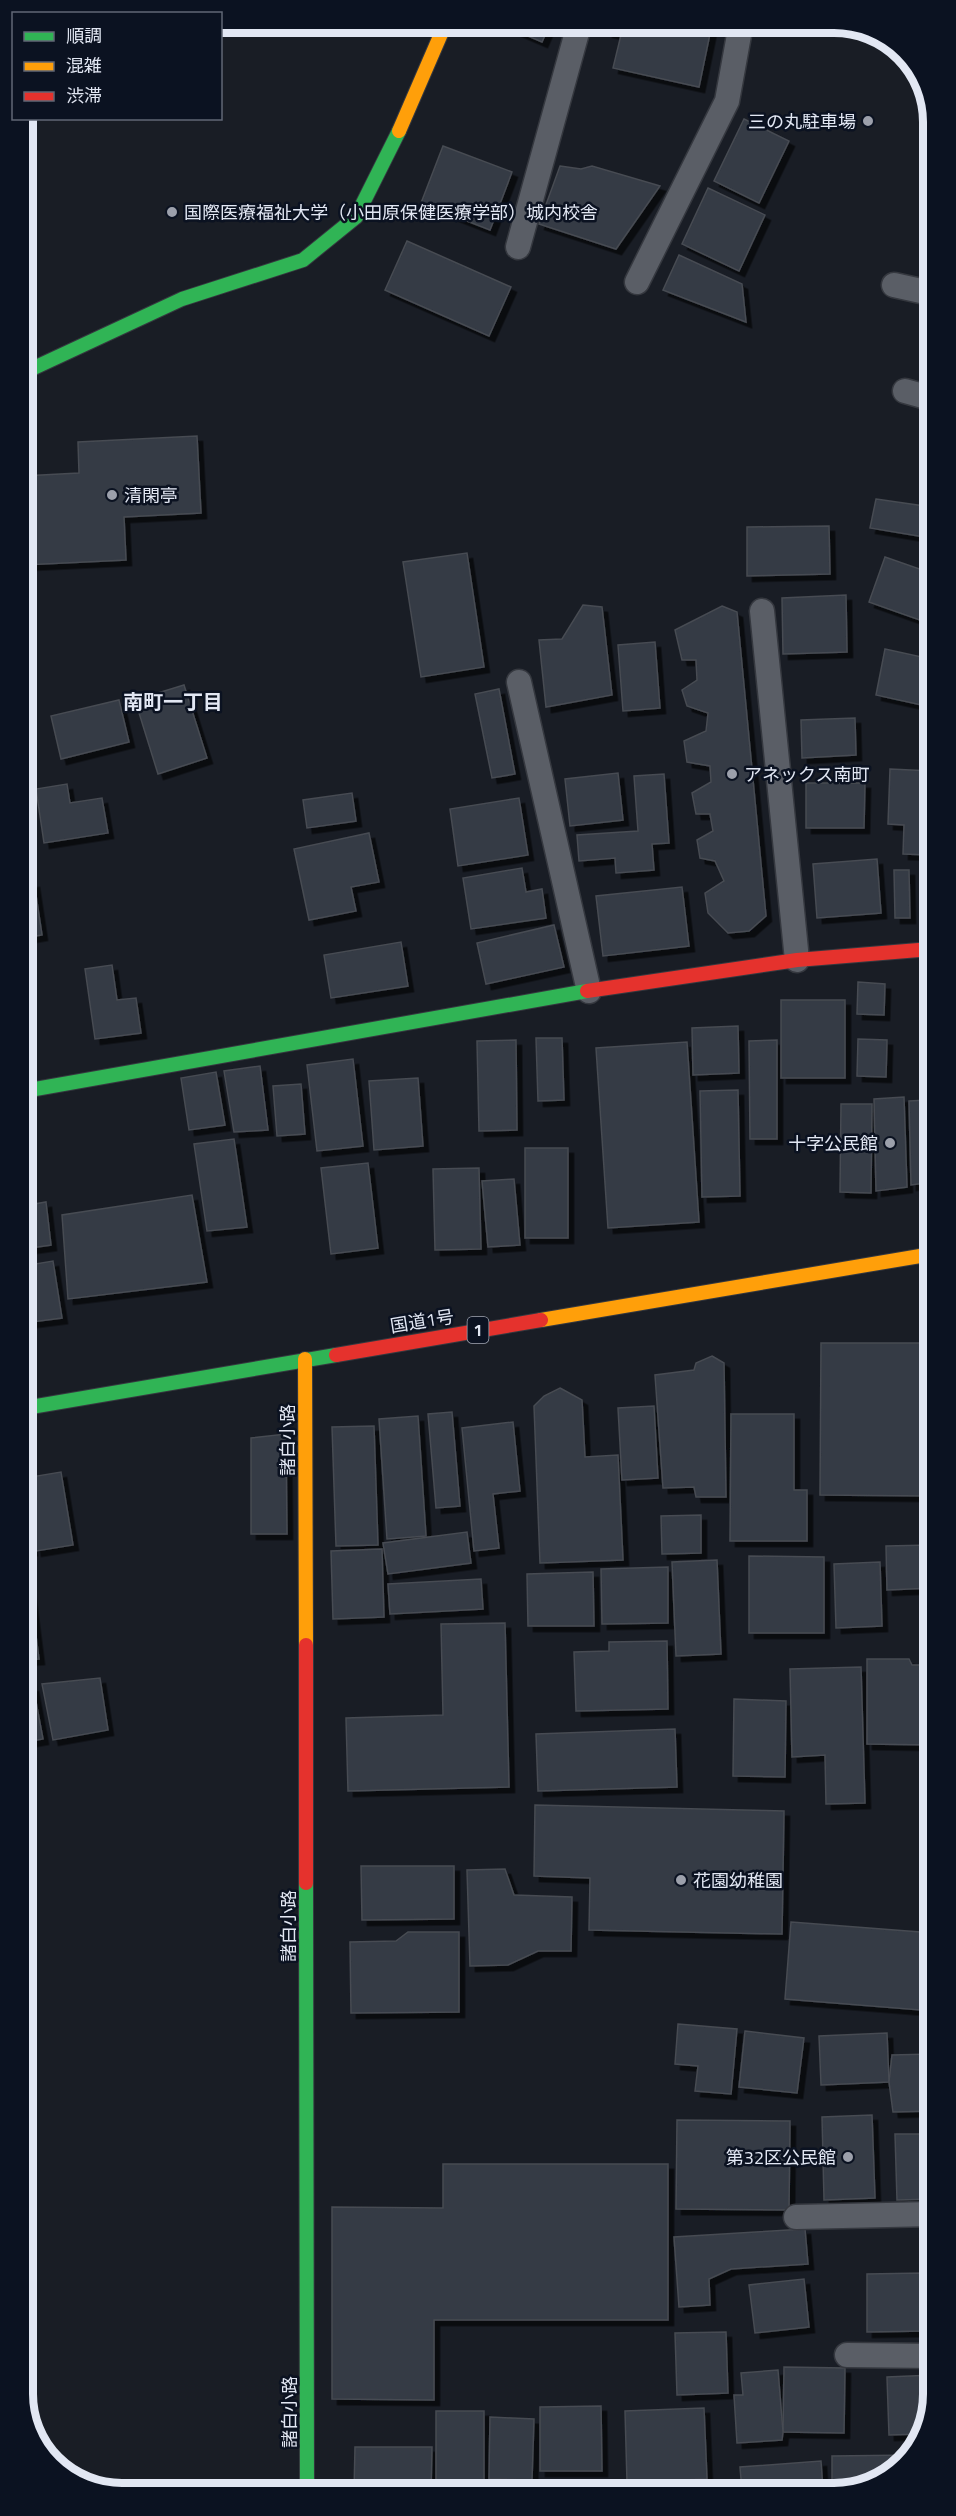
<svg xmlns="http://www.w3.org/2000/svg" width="956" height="2516" font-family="'Titillium Web','Noto Sans JP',sans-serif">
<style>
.building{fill:#343a44;stroke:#474b52;stroke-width:1.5;filter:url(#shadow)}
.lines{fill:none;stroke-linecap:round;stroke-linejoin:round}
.lane-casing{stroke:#35383f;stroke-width:27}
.fast-casing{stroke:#35383f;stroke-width:16}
.slow-casing{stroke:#35383f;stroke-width:16}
.jam-casing{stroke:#35383f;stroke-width:16}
.lane{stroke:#5a5e66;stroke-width:24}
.fast{stroke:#30b455;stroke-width:14}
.slow{stroke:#ff9f0a;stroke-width:14}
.jam{stroke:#e5322d;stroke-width:14}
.poi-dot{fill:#9ca0ab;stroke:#0b1221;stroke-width:2}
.labels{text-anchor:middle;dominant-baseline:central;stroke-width:5;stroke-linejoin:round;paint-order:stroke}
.shield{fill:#0b1221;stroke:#a2a7b4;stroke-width:1.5}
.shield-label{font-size:16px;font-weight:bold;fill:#e2e7f3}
.poi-label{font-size:18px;fill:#e2e7f3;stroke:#0b1221;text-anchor:start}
.street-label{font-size:18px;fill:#e2e7f3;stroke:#0b1221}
.neighbourhood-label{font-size:20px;font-weight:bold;fill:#e2e7f3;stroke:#0b1221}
.rim{fill:none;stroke:#e2e7f3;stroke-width:8}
</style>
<defs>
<filter id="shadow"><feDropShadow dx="5.5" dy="5.5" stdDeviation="0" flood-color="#0009"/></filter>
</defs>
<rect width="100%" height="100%" fill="#191d25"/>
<!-- building -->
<g class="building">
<polygon points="712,24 699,87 613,68 621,35 607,32 609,25"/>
<polygon points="505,26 549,26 542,42"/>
<polygon points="744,119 789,141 759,203 714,181"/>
<polygon points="443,146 512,172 490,230 421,203"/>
<polygon points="560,166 581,169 592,166 660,186 616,249 539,224"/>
<polygon points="708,188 765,215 739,271 682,244"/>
<polygon points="407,241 511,287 489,336 385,290"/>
<polygon points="679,255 742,284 746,322 663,290"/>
<polygon points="197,436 201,513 124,517 126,560 23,565 23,476 79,473 78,442"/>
<polygon points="876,499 931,507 931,538 870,528"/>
<polygon points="829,526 830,574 747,576 747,527"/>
<polygon points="467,553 484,667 421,677 403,562"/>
<polygon points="885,557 931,573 931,624 869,602"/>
<polygon points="846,595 847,652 783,654 782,598"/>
<polygon points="583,605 602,607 612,695 546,707 539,640 562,639"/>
<polygon points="722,606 737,612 766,916 749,931 728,933 708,913 705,893 724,881 715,861 700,858 697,840 713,831 710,814 696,814 692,793 711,782 710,766 687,762 684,741 706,731 708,713 687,706 682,690 697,680 696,660 682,660 675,630"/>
<polygon points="655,642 660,708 623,711 618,645"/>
<polygon points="885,649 931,659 931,707 876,695"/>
<polygon points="184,685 207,758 158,774 135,700"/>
<polygon points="499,689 515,774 492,778 475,694"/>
<polygon points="119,700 129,742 61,759 51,716"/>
<polygon points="855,718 856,755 802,758 801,720"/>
<polygon points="890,769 931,771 931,855 903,854 904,825 888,824"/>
<polygon points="618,773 623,820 570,826 565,779"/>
<polygon points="664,774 669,843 652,844 654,870 616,873 615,858 579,861 577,835 638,831 634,776"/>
<polygon points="806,783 865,783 864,828 806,828"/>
<polygon points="67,784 70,803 102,798 108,833 44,843 36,789"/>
<polygon points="352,793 356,821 307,828 303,800"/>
<polygon points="519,798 528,855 458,866 450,809"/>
<polygon points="369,833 379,882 351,887 356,911 309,920 294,849"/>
<polygon points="877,859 881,913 817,918 813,864"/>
<polygon points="522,868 526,892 542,889 546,918 471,929 463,878"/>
<polygon points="894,870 909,870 910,918 895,918"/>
<polygon points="34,882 42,935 24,938 24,884"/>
<polygon points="682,887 689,946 603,956 596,896"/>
<polygon points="554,925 564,967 486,984 477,943"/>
<polygon points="401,942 408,986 331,998 324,955"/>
<polygon points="112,965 117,1000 136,998 141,1033 95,1039 85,969"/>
<polygon points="920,972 931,972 931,1068 924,1068"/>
<polygon points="858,982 885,984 884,1015 857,1014"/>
<rect x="781" y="1000" width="64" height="78"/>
<polygon points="738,1026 739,1073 693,1075 692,1028"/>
<polygon points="536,1038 562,1038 564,1100 538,1101"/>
<polygon points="858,1039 887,1040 886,1077 857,1076"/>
<polygon points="516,1040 517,1130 479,1131 477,1041"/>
<polygon points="777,1040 777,1139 750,1139 749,1041"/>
<polygon points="687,1042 699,1222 608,1228 596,1048"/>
<polygon points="353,1059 363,1146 317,1151 307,1065"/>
<polygon points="260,1066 268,1130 234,1132 224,1071"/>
<polygon points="216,1072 225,1125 189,1130 181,1078"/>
<polygon points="418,1078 423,1146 374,1150 369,1081"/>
<polygon points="301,1084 305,1134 277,1136 273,1086"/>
<polygon points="738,1090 740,1196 702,1197 700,1091"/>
<polygon points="904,1097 907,1187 876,1191 874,1099"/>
<polygon points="929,1100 932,1182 911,1185 909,1101"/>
<polygon points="841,1104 872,1104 871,1193 840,1192"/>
<polygon points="234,1139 247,1227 207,1231 194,1144"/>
<rect x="525" y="1148" width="43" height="90"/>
<polygon points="368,1163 378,1248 331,1254 321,1168"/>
<polygon points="479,1168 481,1249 435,1250 433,1169"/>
<polygon points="514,1179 520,1245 488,1247 482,1181"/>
<polygon points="192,1195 207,1282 68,1299 62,1215"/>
<polygon points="46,1202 51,1245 24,1249 24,1206"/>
<polygon points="53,1261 62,1318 24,1323 24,1266"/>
<polygon points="821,1343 932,1343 932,1496 820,1495"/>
<polygon points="712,1356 724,1363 726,1497 696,1497 694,1487 663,1488 655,1375 694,1370 696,1363"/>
<polygon points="560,1388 582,1400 585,1457 618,1455 623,1560 540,1563 534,1406 544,1396"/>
<polygon points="654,1406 658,1478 622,1480 618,1408"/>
<polygon points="452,1412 460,1506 436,1508 428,1414"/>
<polygon points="731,1414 794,1414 794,1490 807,1490 807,1541 730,1541"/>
<polygon points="418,1416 426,1536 387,1539 379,1419"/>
<polygon points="513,1422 520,1491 493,1494 499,1548 474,1551 462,1428"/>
<polygon points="374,1426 378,1545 336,1546 332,1427"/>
<polygon points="286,1434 287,1534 251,1534 251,1438"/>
<polygon points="61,1472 73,1545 36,1551 25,1478"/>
<polygon points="25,1498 32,1550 25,1551"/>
<polygon points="701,1515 701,1553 662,1554 661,1516"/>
<polygon points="467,1532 471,1563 388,1574 383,1543"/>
<polygon points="932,1545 932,1588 887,1590 886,1546"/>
<polygon points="382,1549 384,1617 333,1619 331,1551"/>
<polygon points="749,1556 824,1557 824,1633 749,1633"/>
<polygon points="717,1560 721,1654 676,1656 672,1562"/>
<polygon points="880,1562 882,1626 836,1628 834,1564"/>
<polygon points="668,1567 668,1623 602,1624 601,1569"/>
<polygon points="593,1572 594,1626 528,1626 527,1574"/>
<polygon points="28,1574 39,1659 25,1660 25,1575"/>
<polygon points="481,1579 483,1609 390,1614 388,1584"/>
<polygon points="505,1623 509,1787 348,1791 346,1718 443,1715 441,1624"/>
<polygon points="667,1641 668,1709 576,1711 574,1652 609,1651 609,1642"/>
<polygon points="867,1659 909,1659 912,1665 932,1665 933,1745 867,1744"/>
<polygon points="861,1667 865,1803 826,1804 825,1755 792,1757 790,1669"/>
<polygon points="100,1678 108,1730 53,1740 42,1684"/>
<polygon points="33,1686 43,1739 25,1742 25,1687"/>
<polygon points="734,1699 786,1701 785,1777 733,1776"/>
<polygon points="675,1729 677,1787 538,1791 536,1734"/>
<polygon points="535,1805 784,1811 782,1934 589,1930 590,1878 534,1876"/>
<polygon points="361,1866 454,1866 454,1919 362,1920"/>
<polygon points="505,1869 514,1895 572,1897 571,1951 538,1951 508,1965 470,1966 467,1870"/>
<polygon points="791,1922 933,1933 933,2011 785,1999"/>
<polygon points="408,1932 459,1932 459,2012 351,2013 350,1942 396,1941"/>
<polygon points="678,2024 737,2029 731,2094 695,2091 698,2066 675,2064"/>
<polygon points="745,2031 804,2038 797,2093 739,2087"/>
<polygon points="887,2033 889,2082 821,2085 819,2036"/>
<polygon points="933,2054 933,2111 893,2112 889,2082 892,2055"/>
<polygon points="872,2115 875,2198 824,2200 822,2117"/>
<polygon points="677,2120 790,2121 789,2210 676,2209"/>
<polygon points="895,2134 933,2134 933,2199 897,2200"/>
<polygon points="443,2164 668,2164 668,2320 434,2320 434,2400 332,2399 332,2207 443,2208"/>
<polygon points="805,2229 808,2264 731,2269 709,2279 710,2305 679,2307 674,2237"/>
<polygon points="924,2273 925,2331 867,2332 867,2274"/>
<polygon points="804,2279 809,2327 755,2333 749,2285"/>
<polygon points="726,2332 728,2393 677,2395 675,2333"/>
<polygon points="784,2367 845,2368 844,2433 783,2432"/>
<polygon points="778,2370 783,2432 782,2440 737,2443 734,2395 743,2395 741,2373"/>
<polygon points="933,2375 933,2394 920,2434 889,2435 887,2377"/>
<polygon points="601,2406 602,2471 540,2471 540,2407"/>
<polygon points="704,2408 707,2479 627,2482 625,2411"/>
<polygon points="436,2411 484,2411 484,2491 436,2490"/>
<polygon points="490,2417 534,2419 532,2480 489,2479"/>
<polygon points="355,2447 432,2447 431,2492 354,2492"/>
<polygon points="913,2455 860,2490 832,2490 832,2456"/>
<polygon points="821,2461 823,2490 742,2491 740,2467"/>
</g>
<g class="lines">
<defs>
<g id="lane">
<polyline points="518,247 579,25"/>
<polyline points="637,282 727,101 741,24"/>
<polyline points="894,285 930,293"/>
<polyline points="905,391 930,398"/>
<polyline points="762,611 797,960"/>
<polyline points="519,682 589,991"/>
<polyline points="796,2217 933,2214"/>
<polyline points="847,2355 933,2356"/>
</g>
<g id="fast">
<polyline points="23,373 182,299 303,260 356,217 399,131"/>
<polyline points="24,1091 587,991"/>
<polyline points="25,1408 336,1355"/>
<polyline points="306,1883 307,2492"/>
</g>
<g id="slow">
<polyline points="399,131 444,27"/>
<polyline points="541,1320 932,1254"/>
<polyline points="305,1359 306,1645"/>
</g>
<g id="jam">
<polyline points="587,991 797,960 931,949"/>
<polyline points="336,1355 541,1320"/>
<polyline points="306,1645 306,1883"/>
</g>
</defs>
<!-- lane casing -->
<use href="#lane" class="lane-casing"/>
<!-- fast casing -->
<use href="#fast" class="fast-casing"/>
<!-- slow casing -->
<use href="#slow" class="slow-casing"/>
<!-- jam casing -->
<use href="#jam" class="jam-casing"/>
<!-- lane -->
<use href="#lane" class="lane"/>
<!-- fast -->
<use href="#fast" class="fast"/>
<!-- slow -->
<use href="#slow" class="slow"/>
<!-- jam -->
<use href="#jam" class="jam"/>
</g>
<!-- markers -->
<g class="poi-dot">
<circle cx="868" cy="121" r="6"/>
<circle cx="172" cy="212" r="6"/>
<circle cx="112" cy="495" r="6"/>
<circle cx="732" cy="774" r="6"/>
<circle cx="890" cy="1143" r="6"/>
<circle cx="681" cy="1880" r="6"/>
<circle cx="848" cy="2157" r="6"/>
</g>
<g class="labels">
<!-- shield labels -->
<rect class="shield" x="467.5" y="1317" width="21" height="26" rx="4.5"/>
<g class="shield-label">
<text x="478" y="1330">1</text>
</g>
<!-- poi labels -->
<g class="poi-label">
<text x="856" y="121" text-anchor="end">三の丸駐車場</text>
<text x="184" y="212">国際医療福祉大学（小田原保健医療学部）城内校舎</text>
<text x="124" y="495">清閑亭</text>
<text x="744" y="774">アネックス南町</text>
<text x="878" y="1143" text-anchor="end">十字公民館</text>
<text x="693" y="1880">花園幼稚園</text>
<text x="836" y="2157" text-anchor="end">第32区公民館</text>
</g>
<!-- street labels -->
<g class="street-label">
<text transform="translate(422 1321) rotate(-9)">国道1号</text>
<text transform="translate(287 1440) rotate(-90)">諸白小路</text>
<text transform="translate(288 1926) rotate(-90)">諸白小路</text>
<text transform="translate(289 2412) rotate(-90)">諸白小路</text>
</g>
<!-- neighbourhood labels -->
<g class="neighbourhood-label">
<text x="173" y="701">南町一丁目</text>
</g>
</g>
<!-- crop -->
<path d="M0 0H956V2516H0ZM122 33H834A89 89 0 0 1 923 122V2394A89 89 0 0 1 834 2483H122A89 89 0 0 1 33 2394V122A89 89 0 0 1 122 33Z" fill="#0b1221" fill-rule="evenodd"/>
<path class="rim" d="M122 33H834A89 89 0 0 1 923 122V2394A89 89 0 0 1 834 2483H122A89 89 0 0 1 33 2394V122A89 89 0 0 1 122 33Z"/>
<!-- legend -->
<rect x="12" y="12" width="210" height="108" fill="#0b1221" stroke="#616775" stroke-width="1.5"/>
<rect x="24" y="32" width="30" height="9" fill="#30b455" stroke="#616775" stroke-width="1.5"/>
<text x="66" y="42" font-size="18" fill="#e2e7f3">順調</text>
<rect x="24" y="62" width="30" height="9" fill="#ff9f0a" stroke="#616775" stroke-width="1.5"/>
<text x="66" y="72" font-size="18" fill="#e2e7f3">混雑</text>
<rect x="24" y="92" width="30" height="9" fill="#e5322d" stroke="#616775" stroke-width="1.5"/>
<text x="66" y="102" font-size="18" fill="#e2e7f3">渋滞</text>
</svg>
